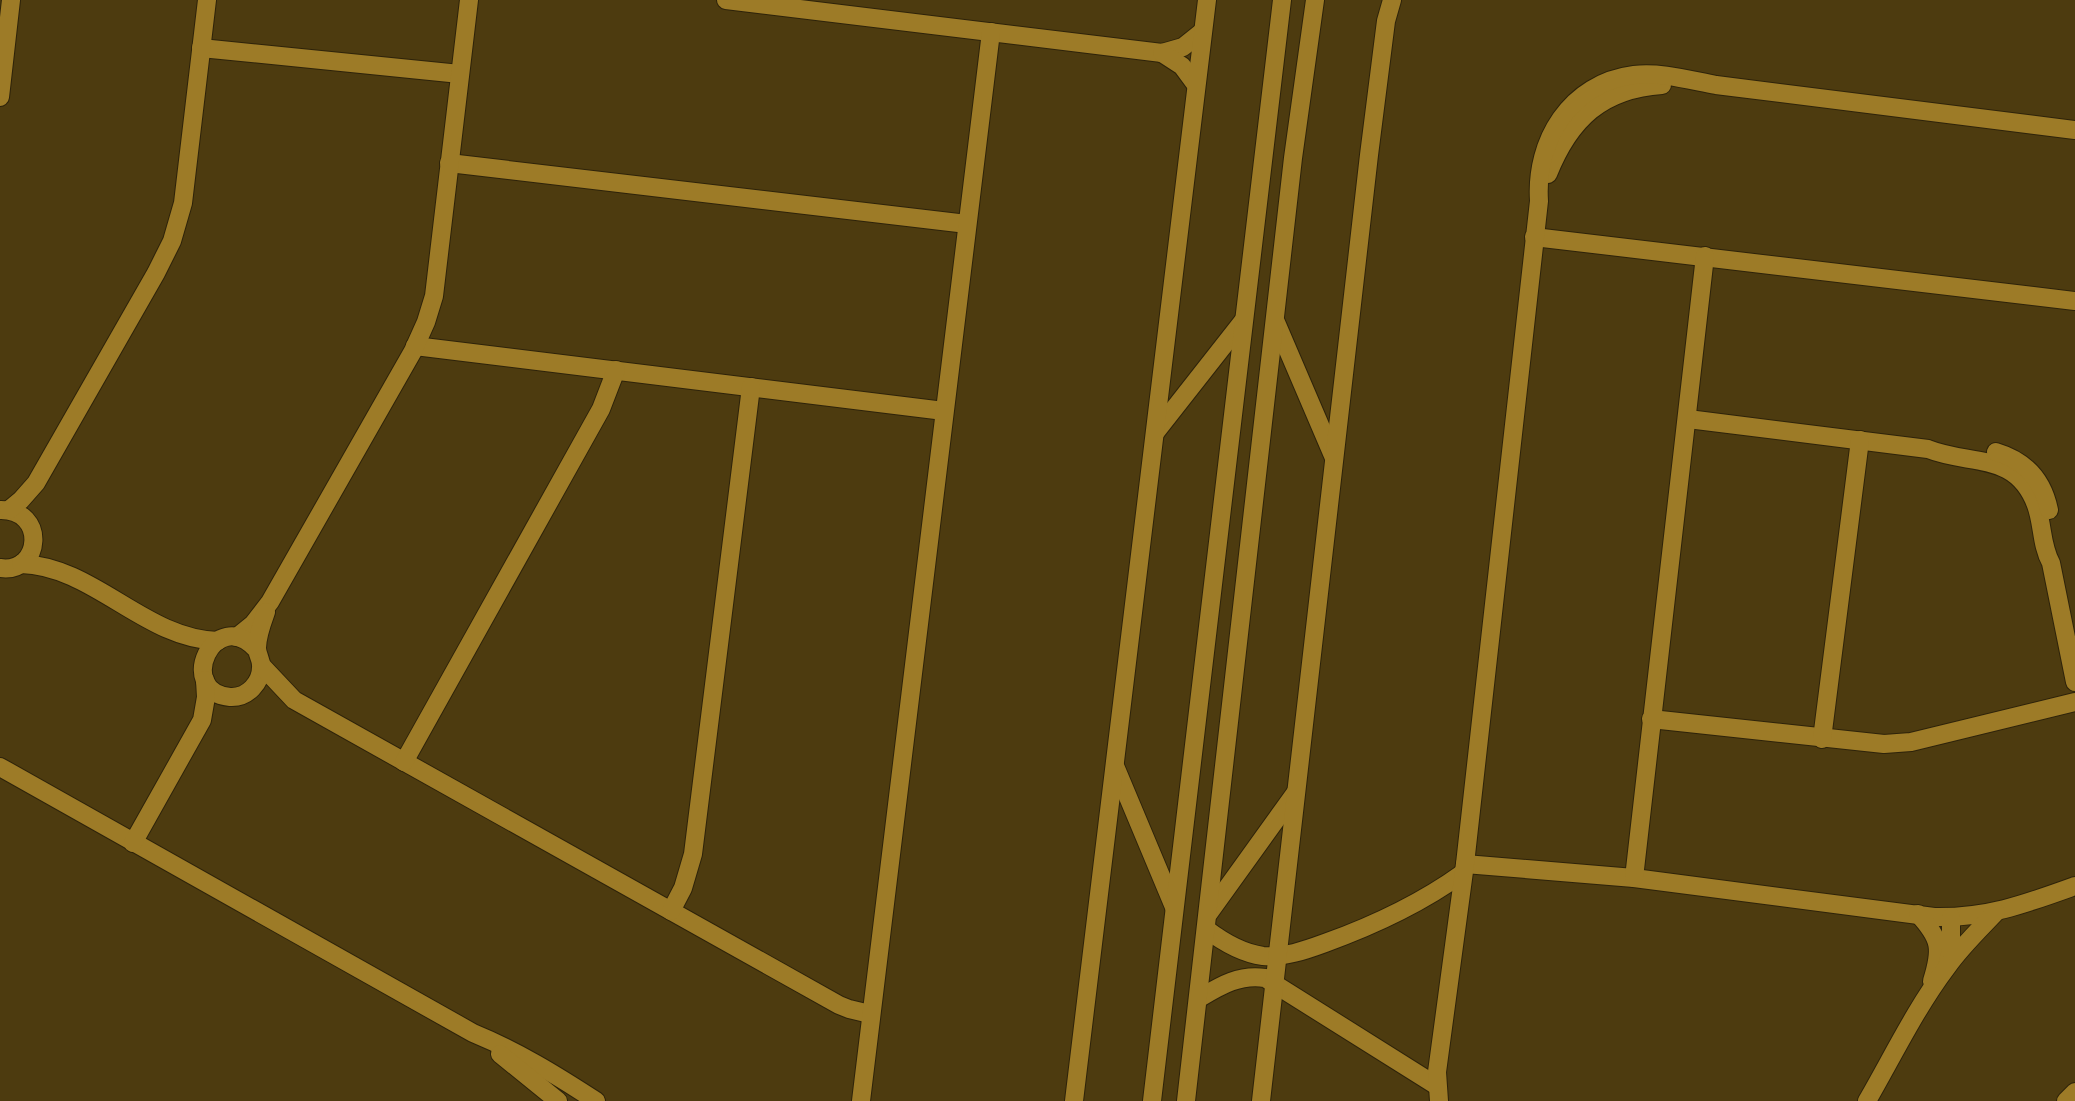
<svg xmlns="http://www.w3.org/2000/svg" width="2075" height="1101" font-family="'Alegreya Sans',sans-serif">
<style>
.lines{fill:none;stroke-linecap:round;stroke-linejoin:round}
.minor-casing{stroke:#2e230a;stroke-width:20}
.minor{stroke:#9d7b27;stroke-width:18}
</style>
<rect width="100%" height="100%" fill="#4d3b0f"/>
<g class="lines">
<defs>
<g id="minor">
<polyline points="726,0 1162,53 1183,47 1203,31"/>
<polyline points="201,48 460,74"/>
<polyline points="1162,53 1182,66 1196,85"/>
<polyline points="0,97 11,0"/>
<polyline points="449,163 967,224"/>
<path d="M1548,174C1570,119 1602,89 1662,85"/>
<polyline points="1534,237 2075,301"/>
<polyline points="1275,320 1334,458"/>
<polyline points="415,346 944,411"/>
<path d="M1688,419L1928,449C1970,466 2016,451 2036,505C2043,524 2041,545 2051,563L2075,682"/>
<polyline points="1155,433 1243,321"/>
<path d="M1996,452C2026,461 2043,481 2049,510"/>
<path d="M0,510C47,509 42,574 0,568"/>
<polyline points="9,510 21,500 36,483 156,273 172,241 183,203 207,0"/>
<path d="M21,564C94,566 144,639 218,641"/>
<polyline points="237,637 253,624 270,602 413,351 426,322 434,296 469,0"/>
<path d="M257,650C214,603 175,692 230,697C247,698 262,683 261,665C261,659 257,654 257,648C257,636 262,623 266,612"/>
<polyline points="262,666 294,700 839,1005 849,1009 870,1014"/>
<polyline points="1651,719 1884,744 1911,742 2075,702"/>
<polyline points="1822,739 1860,440"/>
<polyline points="404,762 601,409 616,370"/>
<polyline points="1115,766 1174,907"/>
<path d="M0,767L473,1033C517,1051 556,1075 596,1101"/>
<polyline points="133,843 202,720 206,697 205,680"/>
<path d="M1465,864L1634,878L1934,917C1988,918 2025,904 2075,886"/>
<path d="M1634,878C1656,670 1683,463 1705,256"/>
<polyline points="671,911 683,888 693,854 751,387"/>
<polyline points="1209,913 1296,792"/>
<path d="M1918,914C1941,939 1942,949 1932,981"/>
<path d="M1206,929C1223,942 1241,953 1263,956C1283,958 1306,950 1325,943C1375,925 1420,904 1463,873"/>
<polyline points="1947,965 1951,950 1951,917"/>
<path d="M1198,999C1220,986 1239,974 1265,978L1437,1086"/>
<polyline points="500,1054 558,1101"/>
<polyline points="861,1101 991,32"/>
<polyline points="1074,1101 1207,0"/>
<polyline points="1152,1101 1282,0"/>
<polyline points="1186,1101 1293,158 1315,0"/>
<polyline points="1261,1101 1369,155 1386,21 1392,0"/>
<path d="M1439,1101L1437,1072L1465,864L1539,201C1535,141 1570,83 1634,75C1661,72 1689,80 1716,85L2075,130"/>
<path d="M1867,1101C1893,1056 1916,1008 1947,967C1961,947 1979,930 1996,912"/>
<polyline points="2066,1101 2075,1092"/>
</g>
</defs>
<!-- minor casing -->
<use href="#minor" class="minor-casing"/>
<!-- minor -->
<use href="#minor" class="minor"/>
</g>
</svg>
